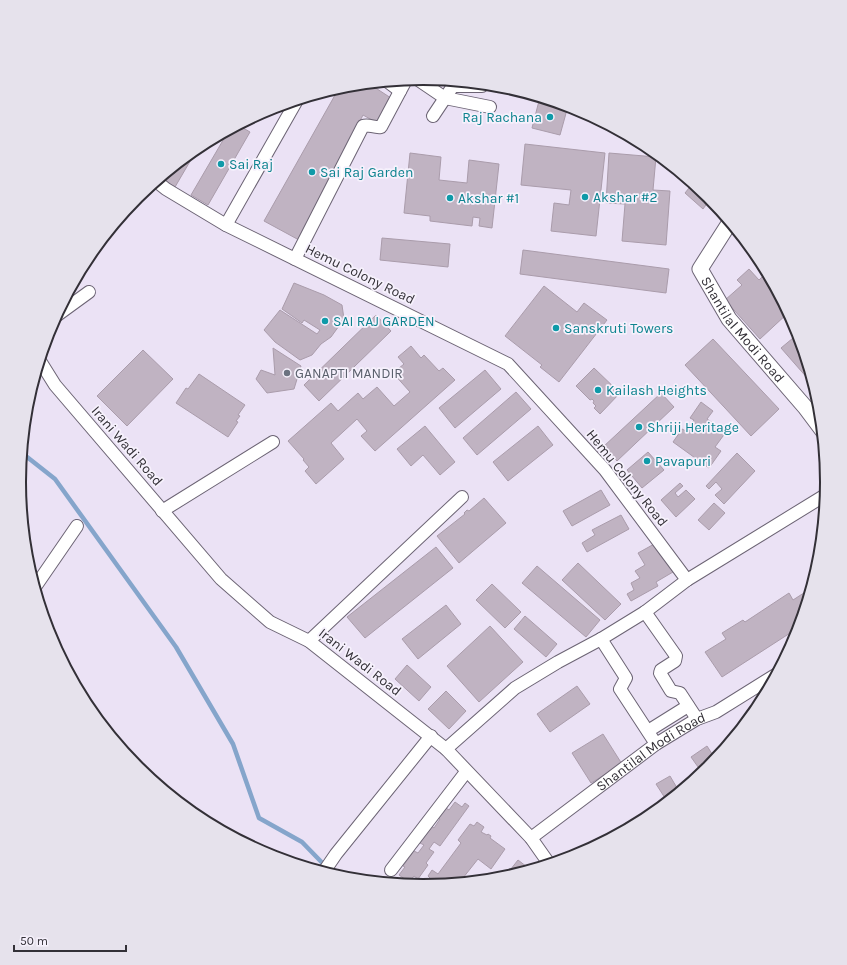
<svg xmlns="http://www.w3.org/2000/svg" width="847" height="965" font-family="Karla,sans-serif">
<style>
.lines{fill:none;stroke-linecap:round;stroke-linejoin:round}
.stream{stroke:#85a5cb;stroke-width:4.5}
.building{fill:#c0b3c2;stroke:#aa9cab}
.minor-casing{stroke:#6c6474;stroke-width:14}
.tertiary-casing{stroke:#6c6474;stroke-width:17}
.minor{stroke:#fff;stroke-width:12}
.tertiary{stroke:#fff;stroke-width:15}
.culture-dot{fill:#0f9aa8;stroke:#f6f1fc;stroke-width:1.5}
.worship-dot{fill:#6b7280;stroke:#f6f1fc;stroke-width:1.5}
.labels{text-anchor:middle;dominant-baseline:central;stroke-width:3.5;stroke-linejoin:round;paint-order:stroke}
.culture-label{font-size:14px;fill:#0d838f;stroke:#f6f1fc;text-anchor:start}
.street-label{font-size:14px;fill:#333037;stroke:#f6f1fc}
.worship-label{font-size:14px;fill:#5b616d;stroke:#f6f1fc;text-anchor:start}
.rim{fill:none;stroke:#333037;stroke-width:2}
</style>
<rect width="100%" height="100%" fill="#ebe2f5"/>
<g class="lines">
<!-- stream -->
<polyline class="stream" points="22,453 55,479 176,647 233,744 259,818 302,842 336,877"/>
</g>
<!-- building -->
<g class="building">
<polygon points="429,78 443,80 438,86"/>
<polygon points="368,83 394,100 379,124 363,115 299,240 264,221 339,88 347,86 351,88 353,85"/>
<polygon points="540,97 568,106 560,135 532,128"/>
<polygon points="238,125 250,132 208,205 191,195 229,130"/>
<polygon points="525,144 605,153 596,236 551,231 554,203 569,205 571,190 521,185"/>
<polygon points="199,146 175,187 160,178"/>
<polygon points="410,153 441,157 439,180 467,183 469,160 499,164 492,228 479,226 480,218 473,217 472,226 430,221 430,216 404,213"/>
<polygon points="609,153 656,157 653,190 670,191 666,245 622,241 625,204 606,203"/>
<polygon points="693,183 711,198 703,209 685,193"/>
<polygon points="382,238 450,244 448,267 380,260"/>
<polygon points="523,250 669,269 666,293 520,274"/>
<polygon points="749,269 759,280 767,272 782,299 779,303 788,313 760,339 725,300 742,285 737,280"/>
<polygon points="294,283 324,295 342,305 344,319 331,337 321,344 312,355 300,360 275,342 264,330 280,310 317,334 320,330 304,320 302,323 282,309"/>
<polygon points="544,286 577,312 584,303 607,320 559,382 540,367 542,365 505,336"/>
<polygon points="376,315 391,331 319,401 304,385"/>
<polygon points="799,333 816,388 781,348"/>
<polygon points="713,339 779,409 751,436 685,365"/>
<polygon points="411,346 421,358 424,355 439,371 443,368 455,380 375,451 361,436 367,431 357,419 331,443 344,459 316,484 305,471 309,467 303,460 304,459 288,441 331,403 338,411 358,393 363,399 377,387 394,406 410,392 393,373 404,364 398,357"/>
<polygon points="273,348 301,366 294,389 267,393 256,379 261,370 275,375"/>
<polygon points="143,350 173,379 127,426 97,396"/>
<polygon points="594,368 620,393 600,414 594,408 596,406 593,403 594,401 592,399 590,400 576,386"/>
<polygon points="485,370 501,389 455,428 439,408"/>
<polygon points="199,374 245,405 238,415 240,416 236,421 238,422 228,437 176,403 186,388 188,389"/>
<polygon points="516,392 531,409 477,455 463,438"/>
<polygon points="661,393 674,407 617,461 603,447"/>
<polygon points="701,402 713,411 707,419 726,432 715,447 721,451 709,468 673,442 682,429 686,431 694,420 690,418"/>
<polygon points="425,426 455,462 440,475 423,455 411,466 397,449"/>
<polygon points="538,426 553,445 508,481 493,462"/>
<polygon points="648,452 664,470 642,488 627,470"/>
<polygon points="737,453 755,471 724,504 715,495 722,489 716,482 709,489 706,486"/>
<polygon points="680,483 683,486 675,493 678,497 686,490 695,499 676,517 661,500"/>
<polygon points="601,490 610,505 572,526 563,511"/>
<polygon points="484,498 506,523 459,563 437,536 465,514 464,513 467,510 469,511"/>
<polygon points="714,503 725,513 709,530 698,520"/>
<polygon points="621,515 629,529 587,552 582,543 595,535 592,530"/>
<polygon points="656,543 673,572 656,582 658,586 631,601 627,594 634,590 631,583 640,578 635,571 645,565 638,553"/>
<polygon points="436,547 453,568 365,638 347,617"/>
<polygon points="578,563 621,604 605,620 562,580"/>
<polygon points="537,566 600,620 586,637 522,583"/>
<polygon points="492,584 521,612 505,628 476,600"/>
<polygon points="813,587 801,626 722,677 705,652 726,639 722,633 743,620 745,622 789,593 793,600"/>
<polygon points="446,605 461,624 418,659 402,639"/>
<polygon points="525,616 557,644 546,657 514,629"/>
<polygon points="490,626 523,662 479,702 447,666"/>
<polygon points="407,665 431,687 419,701 395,679"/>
<polygon points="577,686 590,704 550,732 537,714"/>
<polygon points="446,691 466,711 449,729 428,709"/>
<polygon points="603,734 622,764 591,783 572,753"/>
<polygon points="707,746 716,760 703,774 691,757"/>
<polygon points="670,776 680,793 666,805 663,800 665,798 656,784"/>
<polygon points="455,802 462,807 465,803 469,806 440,846 434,842 429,849 434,852 426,863 428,865 418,879 414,876 409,882 399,875 405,867 403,866 414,851 418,853 424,845 418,842 430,825 434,828 440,819 438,818 446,808 449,810"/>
<polygon points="477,822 484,827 481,832 487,835 488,834 491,836 490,838 505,849 491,869 478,859 459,883 437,886 435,885 431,886 427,883 430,878 428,876 432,870 438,874 461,843 458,840 470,824 474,826"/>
<polygon points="518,860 531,870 503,879"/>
</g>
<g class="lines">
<defs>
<g id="minor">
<polyline points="417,79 445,98 490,107"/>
<polyline points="388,82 400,91"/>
<polyline points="433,116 453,86 482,86 482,84"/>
<polyline points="156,181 166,189 226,225 508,364 605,470 687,580"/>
<polyline points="226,225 297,100"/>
<path d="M295,259L363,126C369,124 374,128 381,127L406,80"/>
<polyline points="56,316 89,292"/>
<polyline points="40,361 55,385 221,579 270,622 309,641 446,749 531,838 550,865"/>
<polyline points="162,511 273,442"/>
<polyline points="35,587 77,526"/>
<polyline points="645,612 676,656 675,661 661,670 660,673 671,691 680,693 697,719"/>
<polyline points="601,639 626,678 620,689 656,744"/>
<polyline points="309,641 462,497"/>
<polyline points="648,731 688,706"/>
<polyline points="446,749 515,688 558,662 601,639 645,612 687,580 827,494"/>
<path id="s1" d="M531,838L656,744L697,719L716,712L777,674"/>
<polyline points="391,870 466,772"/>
<polyline points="323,873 336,854 431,736"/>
</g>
<g id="tertiary">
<path id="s2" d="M730,222L700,269L729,319L805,407L823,431"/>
</g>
</defs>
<!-- minor casing -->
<use href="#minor" class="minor-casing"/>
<!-- tertiary casing -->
<use href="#tertiary" class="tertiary-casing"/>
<!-- minor -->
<use href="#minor" class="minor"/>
<!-- tertiary -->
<use href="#tertiary" class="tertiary"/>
</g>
<!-- markers -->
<g class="culture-dot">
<circle cx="550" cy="117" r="4"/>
<circle cx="221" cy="164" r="4"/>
<circle cx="312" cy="172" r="4"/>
<circle cx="585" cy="197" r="4"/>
<circle cx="450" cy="198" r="4"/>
<circle cx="325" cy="321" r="4"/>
<circle cx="556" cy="328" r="4"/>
<circle cx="598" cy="390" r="4"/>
<circle cx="639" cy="427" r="4"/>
<circle cx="647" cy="461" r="4"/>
</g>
<circle class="worship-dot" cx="287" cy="373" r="4"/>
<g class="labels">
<!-- culture labels -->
<g class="culture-label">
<text x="542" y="117" text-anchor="end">Raj Rachana</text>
<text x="229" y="164">Sai Raj</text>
<text x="320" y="172">Sai Raj Garden</text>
<text x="593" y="197">Akshar #2</text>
<text x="458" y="198">Akshar #1</text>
<text x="333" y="321">SAI RAJ GARDEN</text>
<text x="564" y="328">Sanskruti Towers</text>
<text x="606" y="390">Kailash Heights</text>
<text x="647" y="427">Shriji Heritage</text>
<text x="655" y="461">Pavapuri</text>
</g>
<!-- street labels -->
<g class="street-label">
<text transform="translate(360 274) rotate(26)">Hemu Colony Road</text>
<text stroke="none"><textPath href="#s2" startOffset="130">Shantilal Modi Road</textPath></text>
<text transform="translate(127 446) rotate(49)">Irani Wadi Road</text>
<text transform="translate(627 478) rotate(51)">Hemu Colony Road</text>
<text transform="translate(360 662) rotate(38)">Irani Wadi Road</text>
<text stroke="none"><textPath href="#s1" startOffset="148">Shantilal Modi Road</textPath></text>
</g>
<!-- worship labels -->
<g class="worship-label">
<text x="295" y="373">GANAPTI MANDIR</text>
</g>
</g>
<!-- crop -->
<path d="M0 0H847V965H0ZM26 482a397 397 0 1 1 794 0a397 397 0 1 1-794 0Z" fill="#e6e2ec" fill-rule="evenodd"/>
<path class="rim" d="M26 482a397 397 0 1 1 794 0a397 397 0 1 1-794 0Z"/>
<!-- scale -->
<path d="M14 945v6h112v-6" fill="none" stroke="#333037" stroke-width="2"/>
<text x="20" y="945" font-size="12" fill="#333037" stroke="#f6f1fc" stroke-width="3" paint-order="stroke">50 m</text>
</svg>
